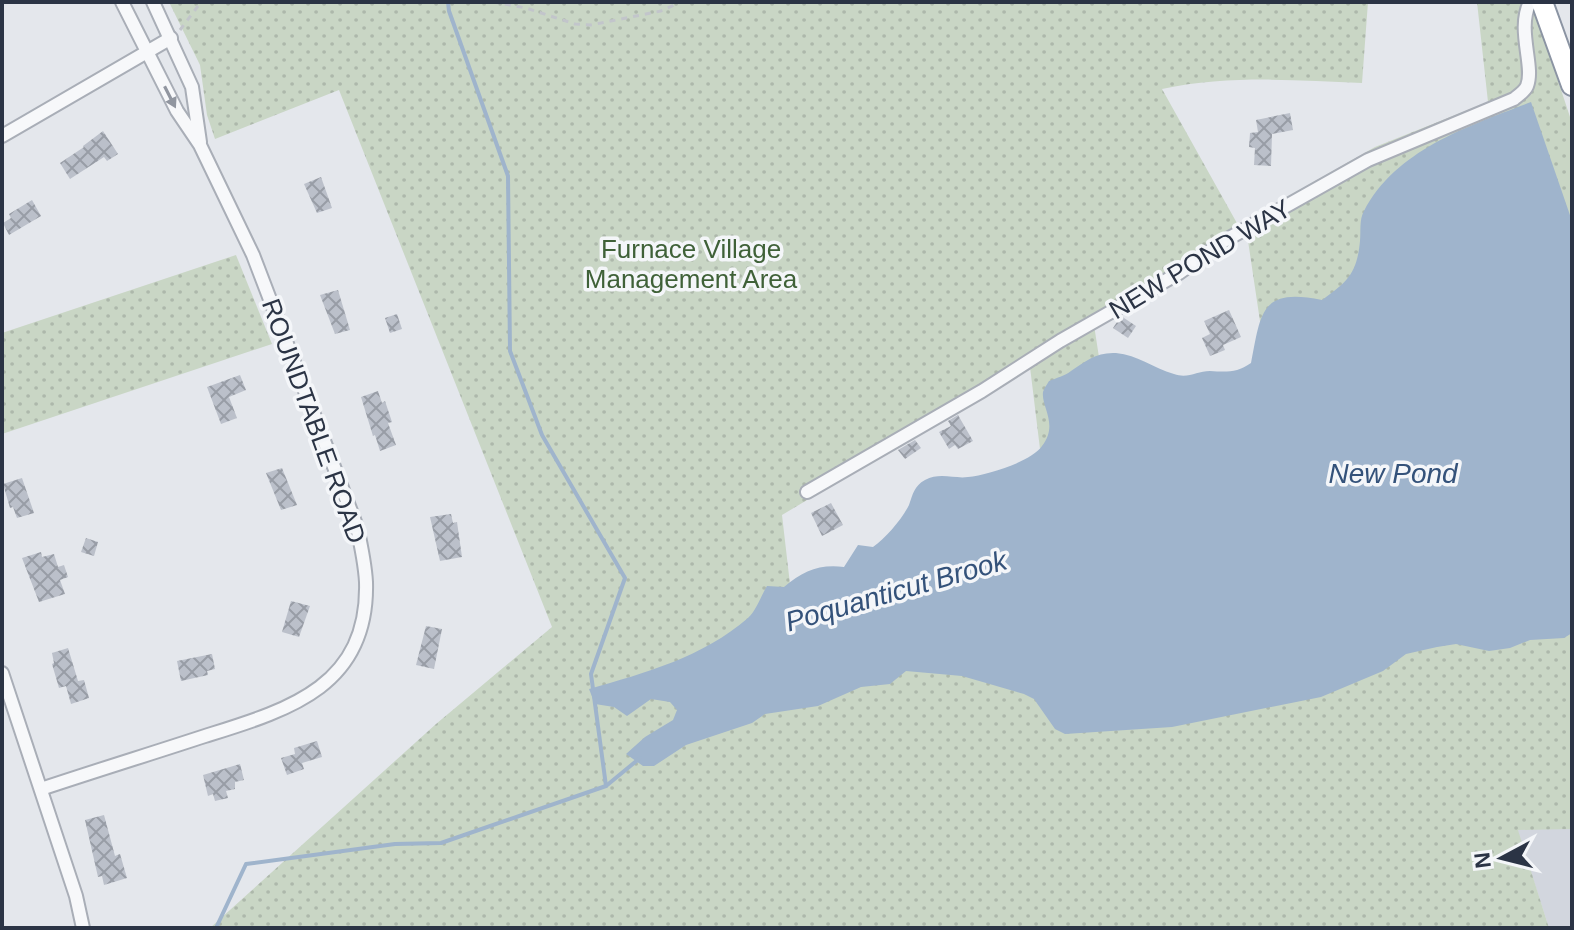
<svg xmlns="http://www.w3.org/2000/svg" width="1574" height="930" font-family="Arial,sans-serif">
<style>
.built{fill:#d2d6de}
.park{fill:url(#park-dots);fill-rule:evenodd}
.water{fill:#9fb4cc}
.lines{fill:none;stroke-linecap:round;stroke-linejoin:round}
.stream{stroke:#9fb4cc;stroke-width:4}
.building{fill:url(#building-cross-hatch)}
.minor-casing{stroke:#a9aeb7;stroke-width:16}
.trunk-casing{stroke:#8b94a3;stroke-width:24}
.path{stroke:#c2c5cb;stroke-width:3;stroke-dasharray:6 6;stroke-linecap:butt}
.minor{stroke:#f7f8fa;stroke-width:12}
.trunk{stroke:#fff;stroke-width:20}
.oneway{fill:#9196a0}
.labels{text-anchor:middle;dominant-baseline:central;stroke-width:7;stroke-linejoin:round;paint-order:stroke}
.park-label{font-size:26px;fill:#3f6138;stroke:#f4f6f9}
.street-label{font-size:26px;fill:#2b3445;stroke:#f4f6f9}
.water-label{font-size:28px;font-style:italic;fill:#34527a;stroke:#f4f6f9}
</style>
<defs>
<pattern id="park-dots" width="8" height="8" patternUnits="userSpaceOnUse" patternTransform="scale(2)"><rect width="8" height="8" fill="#c9d6c5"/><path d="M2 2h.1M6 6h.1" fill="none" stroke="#adb8ab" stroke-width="1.8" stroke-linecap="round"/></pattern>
<pattern id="building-cross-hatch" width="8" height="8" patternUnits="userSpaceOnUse" patternTransform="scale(2)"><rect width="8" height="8" fill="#bbc0ca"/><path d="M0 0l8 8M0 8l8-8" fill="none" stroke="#989da6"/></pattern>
</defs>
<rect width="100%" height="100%" fill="#e4e7ec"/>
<!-- built -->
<polygon class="built" points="1517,829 1572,829 1572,928 1549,928"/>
<!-- park -->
<g class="park">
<path d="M169,2H1368L1362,83C1295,80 1229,75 1162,89L1238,225L1375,147L1488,102L1477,2H1532L1572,123V829L1518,830L1549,928H210L436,724L552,627L339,90L215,139L207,115L200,65ZM1247,234L1285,489L1128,544L1094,325ZM1030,367L1056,580L799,662L782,515Z"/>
<polygon points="236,255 272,344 2,434 2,333"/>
</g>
<!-- water -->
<path class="water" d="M1531,102L1572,221V633L1564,638L1530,640L1510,648L1489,651L1456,644L1437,647L1406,654L1383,671L1321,697L1172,727L1065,734L1055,729L1034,699L1024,694L962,676L906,671L890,684L861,687L818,706L765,714L752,723L686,745L654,766H643L626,754L645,737L673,720L677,710L670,702L651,699L627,716L614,707L595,704L589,689C645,673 703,657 748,618C756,611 761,596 767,586L784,587C803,571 819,564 844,567L858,545L873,547C886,538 902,519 909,505C913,494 914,486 925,480C940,472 954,479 968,477C987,475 1031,462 1042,446C1059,424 1041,407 1043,392C1044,388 1047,385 1049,381C1056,378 1065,376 1071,371C1086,361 1096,352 1116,353C1138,355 1153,368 1174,374C1188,379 1197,371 1210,371C1226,372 1237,373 1251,363C1261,313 1260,287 1322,300C1347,282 1357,274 1360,241C1361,231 1359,220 1364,211C1396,149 1471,125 1531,102Z"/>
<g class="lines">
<!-- stream -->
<g class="stream">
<polyline points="448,2 449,11 508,176 510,351 542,435 625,578 591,674 606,786"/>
<polyline points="216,928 246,864 395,844 441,843 606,786 640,758"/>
</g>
</g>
<!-- building -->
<g class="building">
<polygon points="1290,113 1293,130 1272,134 1271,166 1254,165 1255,148 1249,147 1250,133 1258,132 1256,120"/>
<polygon points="103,131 118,154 107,161 104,157 70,179 60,163 84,147 83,146"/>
<polygon points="321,177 332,208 317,213 304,184"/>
<polygon points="32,200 41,216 9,235 3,223 11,218 9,214"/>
<polygon points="338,290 350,330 335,334 320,295"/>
<polygon points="1229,310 1241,337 1223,345 1225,350 1210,356 1202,338 1210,334 1204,321"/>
<polygon points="397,314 402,329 390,333 385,318"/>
<polygon points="1121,316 1136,326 1128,338 1113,328"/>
<polygon points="240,375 246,390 229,397 237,418 221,424 207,387"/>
<polygon points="378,391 382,403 385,401 392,422 388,423 396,445 380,451 375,435 373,436 361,397"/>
<polygon points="958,415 973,441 958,449 955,445 949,449 939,432 951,426 948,421"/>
<polygon points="915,440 921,448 905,459 898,450"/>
<polygon points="282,468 297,505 281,510 266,473"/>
<polygon points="22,478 34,513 17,518 13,507 10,508 3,484"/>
<polygon points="831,503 843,525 822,536 811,513"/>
<polygon points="451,514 453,523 457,522 462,557 440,561 430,517"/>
<polygon points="86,538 98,542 94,556 81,552"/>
<polygon points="41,552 42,557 54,554 58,567 64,565 68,577 60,580 65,594 39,602 22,558"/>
<polygon points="291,601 310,606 299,637 282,632"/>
<polygon points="426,626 442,629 434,669 416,665"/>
<polygon points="68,648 78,681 84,680 89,698 71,704 66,686 59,688 52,664 54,663 52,653"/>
<polygon points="212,654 215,669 207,671 208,675 181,681 177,661"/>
<polygon points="317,741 322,757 302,763 304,769 287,775 281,758 295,754 294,748"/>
<polygon points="240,764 244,780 235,782 235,789 226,791 228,798 215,801 213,794 208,796 203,775"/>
<polygon points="104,815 115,856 120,854 127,878 104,885 102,876 98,877 85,820"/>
</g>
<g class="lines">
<defs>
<g id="minor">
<polyline points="153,2 192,87 200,142"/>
<polyline points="2,136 171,38"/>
<path d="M807,492L982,391L1060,341L1179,273L1224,241L1368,160L1514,99C1519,95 1525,91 1527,86C1535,66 1516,30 1530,2"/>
<polyline points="2,673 76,896 83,928"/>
<path d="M41,789C95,771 150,754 205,736C288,710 369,687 366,582C365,564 361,545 357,527L253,255L200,145L177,111L122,2"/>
</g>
<polyline id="trunk" points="1542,2 1572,85"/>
</defs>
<!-- minor casing -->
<use href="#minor" class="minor-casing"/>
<!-- trunk casing -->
<use href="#trunk" class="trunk-casing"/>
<!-- path -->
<g class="path">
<polyline points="493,2 526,8 575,24 591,25 661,11 681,2"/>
<polyline points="180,30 201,2"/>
</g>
<!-- minor -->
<use href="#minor" class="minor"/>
<!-- trunk -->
<use href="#trunk" class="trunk"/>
</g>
<!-- one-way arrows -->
<defs><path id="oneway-solid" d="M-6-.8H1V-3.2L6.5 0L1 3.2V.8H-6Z" transform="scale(2)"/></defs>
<use class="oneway" href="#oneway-solid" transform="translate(170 97) rotate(63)"/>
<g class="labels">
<!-- park labels -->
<g class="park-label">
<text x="691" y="249">Furnace Village<tspan x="691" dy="30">Management Area</tspan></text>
</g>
<!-- street labels -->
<g class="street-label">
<text transform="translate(1200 259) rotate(-31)">NEW POND WAY</text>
<text transform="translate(314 421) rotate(70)">ROUNDTABLE ROAD</text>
</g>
<!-- water labels -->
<g class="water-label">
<text x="1393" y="473">New Pond</text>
<text transform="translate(896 591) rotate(-16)">Poquanticut Brook</text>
</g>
</g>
<!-- border -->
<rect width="1574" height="930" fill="none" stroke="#2b3445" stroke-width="8"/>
<!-- north arrow -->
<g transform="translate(1502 858) rotate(263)" stroke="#f4f6f9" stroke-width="6" paint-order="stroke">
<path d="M0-6L14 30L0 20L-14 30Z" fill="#2b3445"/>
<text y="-12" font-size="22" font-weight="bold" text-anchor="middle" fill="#2b3445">N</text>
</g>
</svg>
